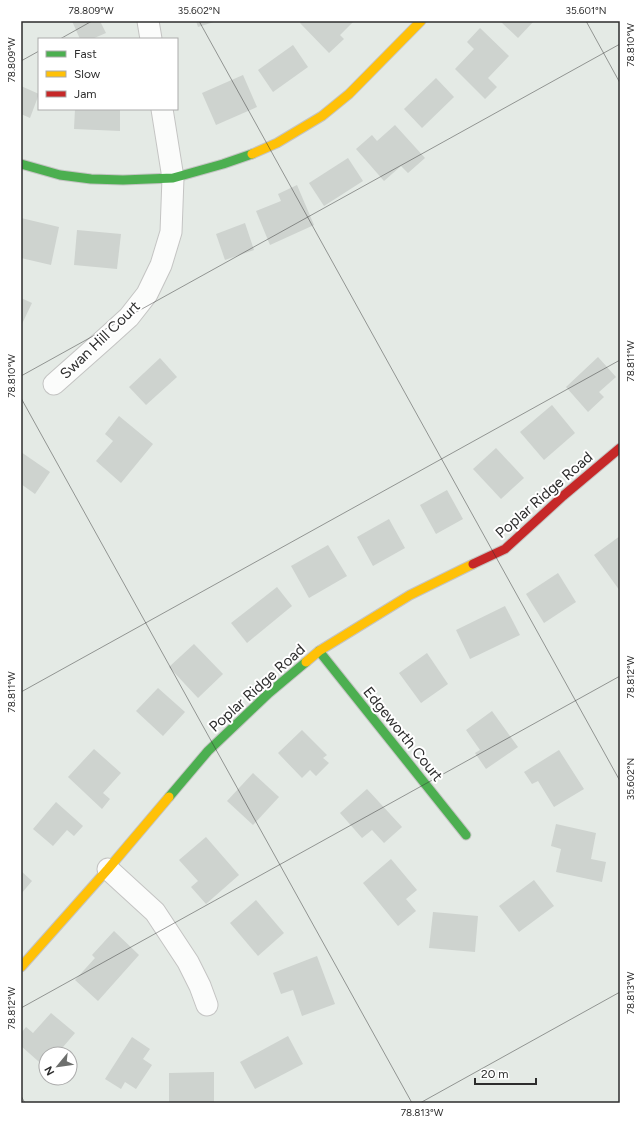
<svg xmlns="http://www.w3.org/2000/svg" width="641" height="1124" font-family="Figtree,sans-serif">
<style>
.building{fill:#ced3cf}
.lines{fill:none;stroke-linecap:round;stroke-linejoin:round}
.street-casing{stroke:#c4c4c3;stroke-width:23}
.fast-casing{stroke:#c4c4c3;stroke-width:11}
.slow-casing{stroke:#c4c4c3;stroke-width:11}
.jam-casing{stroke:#c4c4c3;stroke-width:11}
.street{stroke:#fbfcfb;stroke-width:21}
.fast{stroke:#4caf50;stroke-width:9}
.slow{stroke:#ffc107;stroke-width:9}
.jam{stroke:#c62828;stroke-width:9}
.ticks{fill:none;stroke:#2d2d2d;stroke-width:1;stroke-opacity:0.45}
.labels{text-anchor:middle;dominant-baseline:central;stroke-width:4;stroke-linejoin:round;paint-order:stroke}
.street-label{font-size:15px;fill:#2d2d2d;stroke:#fff}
.neatline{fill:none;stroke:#2d2d2d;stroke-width:1.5}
.ticks-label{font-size:10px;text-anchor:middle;fill:#2d2d2d}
</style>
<rect width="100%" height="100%" fill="#e4eae5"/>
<!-- building -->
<g class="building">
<polygon points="72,21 100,21 106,33 92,39 80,39"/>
<polygon points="196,21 217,21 198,27"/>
<polygon points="302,21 354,21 340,35 344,39 329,53 300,23"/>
<polygon points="500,21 534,21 518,38"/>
<polygon points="480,28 509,56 488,78 497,87 485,99 455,69 474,49 467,42"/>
<polygon points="293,45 308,67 273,92 258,70"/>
<polygon points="243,75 257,107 216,125 202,93"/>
<polygon points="436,78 454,97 422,128 404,109"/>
<polygon points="21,86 39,94 30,118 21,114"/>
<polygon points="75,109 120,109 120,131 74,129"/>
<polygon points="395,125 425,158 408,173 401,166 384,181 356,149 372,135 377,141"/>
<polygon points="348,158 363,181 324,206 309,183"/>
<polygon points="297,185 314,225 270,245 256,211 281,201 278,194"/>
<polygon points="21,218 59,227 51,265 21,258"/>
<polygon points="245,223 254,250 225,260 216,234"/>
<polygon points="77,230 121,234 117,269 74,265"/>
<polygon points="21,298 32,303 21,326"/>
<polygon points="598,357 616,377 599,392 604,397 588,412 566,387"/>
<polygon points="160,358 177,377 146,405 129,387"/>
<polygon points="552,405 575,433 544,460 520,432"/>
<polygon points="119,416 153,444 121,483 96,461 113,441 105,434"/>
<polygon points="496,448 524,478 501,499 473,469"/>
<polygon points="21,452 50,472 35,494 21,484"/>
<polygon points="447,490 463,519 436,534 420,505"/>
<polygon points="389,519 405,548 373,566 357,537"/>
<polygon points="620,536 620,591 594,555"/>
<polygon points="328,545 347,576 309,598 291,566"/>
<polygon points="558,573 576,602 544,623 526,594"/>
<polygon points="277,587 292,606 247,643 231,623"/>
<polygon points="505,606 520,635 470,659 456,630"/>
<polygon points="194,644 223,674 198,698 169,667"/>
<polygon points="427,653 448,684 421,703 399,673"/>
<polygon points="158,688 185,712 163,736 136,711"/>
<polygon points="492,711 518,747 486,769 475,753 480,750 466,730"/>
<polygon points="302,730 327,755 323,758 329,763 316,776 310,770 302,778 278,753"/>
<polygon points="94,749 121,773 103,793 110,799 102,809 68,777"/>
<polygon points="559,750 584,789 554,807 538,781 532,784 524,772"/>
<polygon points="253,773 279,797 253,825 227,801"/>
<polygon points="367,789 402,827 384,843 372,830 362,838 340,813"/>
<polygon points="56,802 83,826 74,836 67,830 53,846 33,829"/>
<polygon points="556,824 596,833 591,859 606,862 602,882 556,872 561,849 551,846"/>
<polygon points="206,837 239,875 206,904 191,887 198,881 179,860"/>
<polygon points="391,859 417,890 406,899 416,911 398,926 363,883"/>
<polygon points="21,871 32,881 21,894"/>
<polygon points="534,880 554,906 519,932 499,906"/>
<polygon points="256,900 284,933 258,956 230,923"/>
<polygon points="433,912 478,916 475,952 429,948"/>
<polygon points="114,931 139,955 98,1001 75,980 95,958 92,955"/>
<polygon points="317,956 335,1004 302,1016 293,990 281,994 273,973"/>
<polygon points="51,1013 75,1033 57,1054 46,1054 46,1068 21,1046 21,1033 26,1027 33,1033"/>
<polygon points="288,1036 303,1064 255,1089 240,1062"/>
<polygon points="132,1037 150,1049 143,1059 152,1065 136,1089 125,1082 121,1089 105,1079"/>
<polygon points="214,1072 214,1103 169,1103 169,1073"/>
</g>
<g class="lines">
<defs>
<g id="street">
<polyline points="148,21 151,39"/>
<polyline points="54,384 107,337 129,317 147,294 161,265 171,232 173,178 162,109"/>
<polyline points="108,869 155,912 188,962 200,986 207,1005"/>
</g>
<g id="fast">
<polyline points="21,164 60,175 91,179 123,180 173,178 223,164 252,154"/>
<polyline points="319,651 466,835"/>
<polyline points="169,797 208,751 269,693 306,662"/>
</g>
<g id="slow">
<polyline points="252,154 277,143 322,116 349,94 421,21"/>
<polyline points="306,662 319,651 410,595 473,564"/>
<polyline points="21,967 108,869 169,797"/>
</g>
<polyline id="jam" points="473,564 505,549 563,496 620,448"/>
</defs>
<!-- street casing -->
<use href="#street" class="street-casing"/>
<!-- fast casing -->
<use href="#fast" class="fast-casing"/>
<!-- slow casing -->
<use href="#slow" class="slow-casing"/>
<!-- jam casing -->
<use href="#jam" class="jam-casing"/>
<!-- street -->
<use href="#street" class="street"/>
<!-- fast -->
<use href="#fast" class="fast"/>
<!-- slow -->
<use href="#slow" class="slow"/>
<!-- jam -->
<use href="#jam" class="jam"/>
</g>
<!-- ticks -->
<path class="ticks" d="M199,21L620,781M586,21L620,83M60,39L92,21M21,61L39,51M21,376L620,44M21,398L412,1103M21,692L620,360M21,1008L620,676M21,1096L25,1103M420,1103L620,992"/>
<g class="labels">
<!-- street labels -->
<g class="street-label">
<text transform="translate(100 340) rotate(-44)">Swan Hill Court</text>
<text transform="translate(544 495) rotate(-41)">Poplar Ridge Road</text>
<text transform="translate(257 688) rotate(-42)">Poplar Ridge Road</text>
<text transform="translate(403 734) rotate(51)">Edgeworth Court</text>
</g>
</g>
<!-- border -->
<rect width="641" height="1124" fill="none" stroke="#ffffff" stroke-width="44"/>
<!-- legend -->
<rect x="38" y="38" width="140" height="72" fill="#ffffff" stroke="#ababab"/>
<rect x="46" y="51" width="20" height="6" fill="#4caf50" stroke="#ababab"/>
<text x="74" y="58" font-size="12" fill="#2d2d2d">Fast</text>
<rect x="46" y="71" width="20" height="6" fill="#ffc107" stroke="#ababab"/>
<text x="74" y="78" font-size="12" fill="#2d2d2d">Slow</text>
<rect x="46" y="91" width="20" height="6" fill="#c62828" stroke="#ababab"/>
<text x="74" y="98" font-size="12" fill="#2d2d2d">Jam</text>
<!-- north arrow -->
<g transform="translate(58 1066) rotate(241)"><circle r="19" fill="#ffffff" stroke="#ababab"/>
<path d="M0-3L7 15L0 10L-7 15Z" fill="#6d6f6d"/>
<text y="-6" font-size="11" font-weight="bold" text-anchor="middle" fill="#2d2d2d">N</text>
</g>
<!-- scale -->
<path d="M475 1078v6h61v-6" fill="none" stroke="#2d2d2d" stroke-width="2"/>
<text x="481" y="1078" font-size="12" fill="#2d2d2d" stroke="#ffffff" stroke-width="3" paint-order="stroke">20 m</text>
<rect x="22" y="22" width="597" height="1080" class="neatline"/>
<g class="ticks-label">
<text x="91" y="14">78.809°W</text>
<text x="199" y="14">35.602°N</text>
<text x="586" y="14">35.601°N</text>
<text transform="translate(630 45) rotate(-90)" y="4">78.810°W</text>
<text transform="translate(11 60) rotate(-90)" y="4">78.809°W</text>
<text transform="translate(630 361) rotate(-90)" y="4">78.811°W</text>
<text transform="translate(11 376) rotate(-90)" y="4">78.810°W</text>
<text transform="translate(630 677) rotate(-90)" y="4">78.812°W</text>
<text transform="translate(11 692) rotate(-90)" y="4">78.811°W</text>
<text transform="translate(630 779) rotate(-90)" y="4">35.602°N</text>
<text transform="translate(630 993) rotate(-90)" y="4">78.813°W</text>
<text transform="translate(11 1008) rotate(-90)" y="4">78.812°W</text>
<text x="422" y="1116">78.813°W</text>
</g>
</svg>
